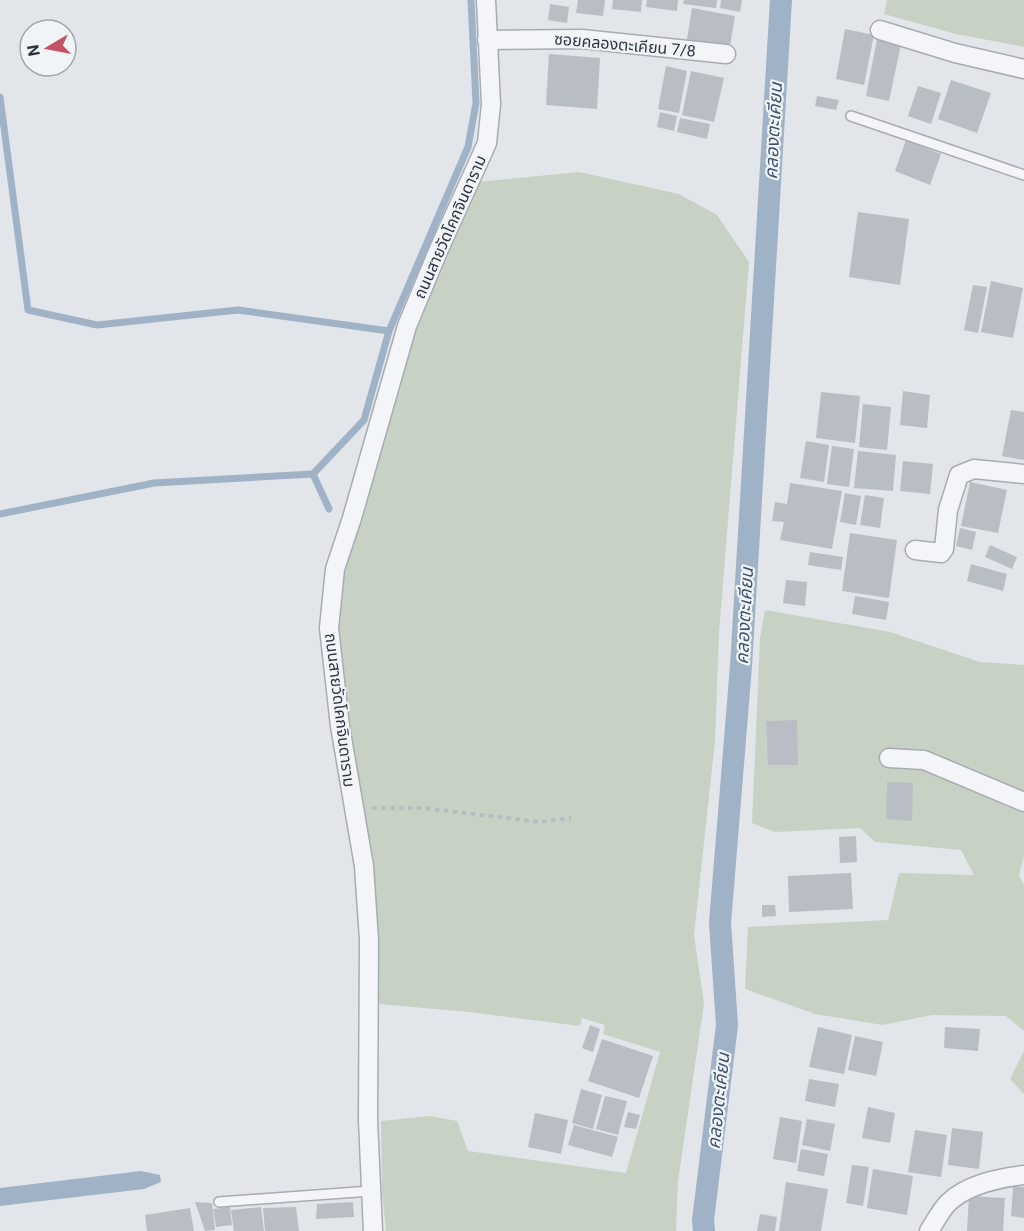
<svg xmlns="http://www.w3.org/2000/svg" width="1024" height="1231" font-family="Roboto,'Noto Sans Thai',sans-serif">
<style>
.green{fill:#c8d2c4}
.water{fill:#a0b3c6}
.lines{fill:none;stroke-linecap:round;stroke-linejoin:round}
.stream{stroke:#a0b3c6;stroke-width:7}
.canal{stroke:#a0b3c6;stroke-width:22}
.building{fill:#b9bec5}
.lane-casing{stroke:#a7acb3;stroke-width:12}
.street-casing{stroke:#a7acb3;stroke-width:21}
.path{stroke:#b8bbc1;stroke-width:4;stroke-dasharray:4.5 4.5;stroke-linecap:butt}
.lane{stroke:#f4f5f8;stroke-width:9}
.street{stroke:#f4f5f8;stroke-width:18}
.labels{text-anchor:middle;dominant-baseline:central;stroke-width:4.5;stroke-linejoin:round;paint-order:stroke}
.street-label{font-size:16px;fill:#2b3340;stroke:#f1f4f7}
.water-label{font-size:18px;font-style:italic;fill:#395270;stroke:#f1f4f7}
</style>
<rect width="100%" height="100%" fill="#e2e5e9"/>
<!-- green -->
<g class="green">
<polygon points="887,0 1024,0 1024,47 956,34 884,14"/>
<polygon points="579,172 679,194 717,215 749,262 719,632 715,741 694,935 704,1004 678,1181 676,1231 386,1231 382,1191 381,1121 430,1116 457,1121 468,1151 626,1173 660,1052 603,1034 605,1025 582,1018 580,1026 469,1012 379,1004 373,878 345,702 338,646 338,622 345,572 415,334 477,182"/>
<polygon points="765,610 890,632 980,662 1024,665 1024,856 1019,875 1024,885 1024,1031 1006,1016 932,1015 883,1025 815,1014 745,989 748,927 888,920 899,873 974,875 961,850 875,842 860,828 775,832 752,823 760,638"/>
<polygon points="1024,1051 1024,1094 1010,1079"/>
</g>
<!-- water -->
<polygon class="water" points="141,1171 160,1175 161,1182 144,1189 0,1206 0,1188"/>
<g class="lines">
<!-- stream -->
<g class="stream">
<polyline points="0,97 28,310 97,325 238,310 389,331"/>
<polyline points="329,509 313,474 364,420 389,331 468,147 476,103 471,0"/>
<polyline points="0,514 154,483 313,474"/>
</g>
<!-- canal -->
<polyline class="canal" points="704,1231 703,1220 727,1025 720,923 741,666 781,0"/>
</g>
<!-- building -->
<g class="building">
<polygon points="578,0 605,0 603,16 576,13"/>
<polygon points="613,0 642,0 641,12 612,9"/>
<polygon points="647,0 678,0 677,11 646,7"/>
<polygon points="684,0 717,0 716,8 683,4"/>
<polygon points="721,0 742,0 740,12 720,8"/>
<polygon points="550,4 569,7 567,23 548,20"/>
<polygon points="692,8 735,16 729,52 686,45"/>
<polygon points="845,29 874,35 864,85 836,79"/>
<polygon points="877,39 901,44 889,101 866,96"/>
<polygon points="549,54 600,58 597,109 546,105"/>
<polygon points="666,66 687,71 679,113 658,109"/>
<polygon points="691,71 724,78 714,122 682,115"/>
<polygon points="951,80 991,93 977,133 938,119"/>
<polygon points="918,86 941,93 931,124 908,116"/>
<polygon points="817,96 839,100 836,110 815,106"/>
<polygon points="660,112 677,116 674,131 657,127"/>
<polygon points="680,118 710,124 707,139 677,132"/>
<polygon points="906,140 941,154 930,185 895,171"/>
<polygon points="858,212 909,219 900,285 849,277"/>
<polygon points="991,281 1023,288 1013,338 981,332"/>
<polygon points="973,285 987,287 978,333 964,330"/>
<polygon points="903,391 930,395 927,428 900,425"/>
<polygon points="821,392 860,396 855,443 816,438"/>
<polygon points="863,404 891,407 887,450 859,447"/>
<polygon points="1011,410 1024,412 1024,460 1002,456"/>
<polygon points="806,441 829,445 824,482 800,478"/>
<polygon points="832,446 854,449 849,487 827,484"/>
<polygon points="858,451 896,455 893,491 854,488"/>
<polygon points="903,461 933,464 930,494 900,491"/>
<polygon points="970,482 1007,490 998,533 961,526"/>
<polygon points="790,483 842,491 832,549 780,540 784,522 772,521 775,502 787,504"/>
<polygon points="845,493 861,496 856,525 840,522"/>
<polygon points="865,495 884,498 880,528 860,525"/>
<polygon points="960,528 976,532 972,550 956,546"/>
<polygon points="850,533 897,540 889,598 842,591"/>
<polygon points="990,545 1017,557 1012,569 985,557"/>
<polygon points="810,552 843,557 841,570 808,565"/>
<polygon points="971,564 1007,574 1003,591 967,581"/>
<polygon points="786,580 807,582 805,606 783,603"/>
<polygon points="855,596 889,602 886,620 852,614"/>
<polygon points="797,720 798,765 768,765 766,721"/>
<polygon points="887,782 913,783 912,821 886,819"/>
<polygon points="856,836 857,862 840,863 839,837"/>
<polygon points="851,873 853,909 789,912 788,876"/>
<polygon points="762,905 775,905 776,916 762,917"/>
<polygon points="590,1025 600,1029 593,1052 582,1048"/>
<polygon points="818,1027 852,1035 844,1074 809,1067"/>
<polygon points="945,1027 980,1029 978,1051 944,1048"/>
<polygon points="855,1036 883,1042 876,1076 848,1070"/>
<polygon points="602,1039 653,1056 639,1098 588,1081"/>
<polygon points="809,1079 839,1084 835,1107 805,1101"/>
<polygon points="581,1089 602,1095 593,1129 572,1123"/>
<polygon points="605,1096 627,1101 618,1135 596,1129"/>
<polygon points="868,1107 895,1113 890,1143 862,1138"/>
<polygon points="628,1112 640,1115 636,1129 624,1127"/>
<polygon points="535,1113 568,1120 561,1154 528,1147"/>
<polygon points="780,1117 802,1121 796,1163 773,1159"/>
<polygon points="807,1119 835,1124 830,1151 802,1145"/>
<polygon points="574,1125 618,1137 612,1157 568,1145"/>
<polygon points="952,1128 983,1132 979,1169 948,1165"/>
<polygon points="915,1130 947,1135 941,1177 908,1172"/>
<polygon points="801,1149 828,1154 824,1176 797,1171"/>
<polygon points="852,1165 869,1167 863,1206 846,1203"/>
<polygon points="873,1169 913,1176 907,1215 867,1208"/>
<polygon points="786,1182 828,1189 821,1231 779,1231"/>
<polygon points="1013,1186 1024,1187 1024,1218 1011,1216"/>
<polygon points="969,1196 1005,1198 1003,1231 967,1231"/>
<polygon points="195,1202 212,1203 215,1230 205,1231"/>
<polygon points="353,1202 354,1217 316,1219 317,1204"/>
<polygon points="230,1207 232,1225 216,1227 213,1209"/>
<polygon points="261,1207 264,1231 234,1231 231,1210"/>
<polygon points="296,1207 299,1231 265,1231 263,1208"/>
<polygon points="190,1208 194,1231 147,1231 145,1215"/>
<polygon points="760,1214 777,1217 775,1231 757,1231"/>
</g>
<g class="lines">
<defs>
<g id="lane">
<polyline points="851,116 1024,175"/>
<polyline points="219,1202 371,1191"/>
</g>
<g id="street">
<polyline points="880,30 955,53 1024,69"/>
<polyline points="487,40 582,39 726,54"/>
<polyline points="915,550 941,553 944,549 948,510 959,475 974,469 1024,474"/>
<polyline points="889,758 924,760 1024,802"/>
<polyline points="373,1231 368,1120 369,940 364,866 340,726 329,628 335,569 352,518 407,326 439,249 487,143 491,104 486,0"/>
<path d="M929,1231C935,1222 941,1210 948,1203C967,1184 999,1178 1024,1175"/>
</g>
</defs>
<!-- lane casing -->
<use href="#lane" class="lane-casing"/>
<!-- street casing -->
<use href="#street" class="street-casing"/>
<!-- path -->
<polyline class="path" points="372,808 423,808 540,822 571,818"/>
<!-- lane -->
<use href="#lane" class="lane"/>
<!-- street -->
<use href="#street" class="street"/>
</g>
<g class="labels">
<!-- street labels -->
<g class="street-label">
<text transform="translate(625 45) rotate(5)">ซอยคลองตะเคียน 7/8</text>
<text transform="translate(450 227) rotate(-66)">ถนนสายวัดโคกจินดาราม</text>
<text transform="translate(340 710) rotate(83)">ถนนสายวัดโคกจินดาราม</text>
</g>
<!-- water labels -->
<g class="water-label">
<text transform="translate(773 131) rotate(-87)">คลองตะเคียน</text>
<text transform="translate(744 616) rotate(-87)">คลองตะเคียน</text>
<text transform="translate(718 1101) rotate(-84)">คลองตะเคียน</text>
</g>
</g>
<!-- north arrow -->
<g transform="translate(48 48) rotate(260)"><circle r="28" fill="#f1f4f7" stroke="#a2a7ae" stroke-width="1.5"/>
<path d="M0-4.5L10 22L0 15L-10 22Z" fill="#c35264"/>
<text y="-9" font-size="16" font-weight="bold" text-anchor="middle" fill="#2b3340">N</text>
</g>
</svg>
